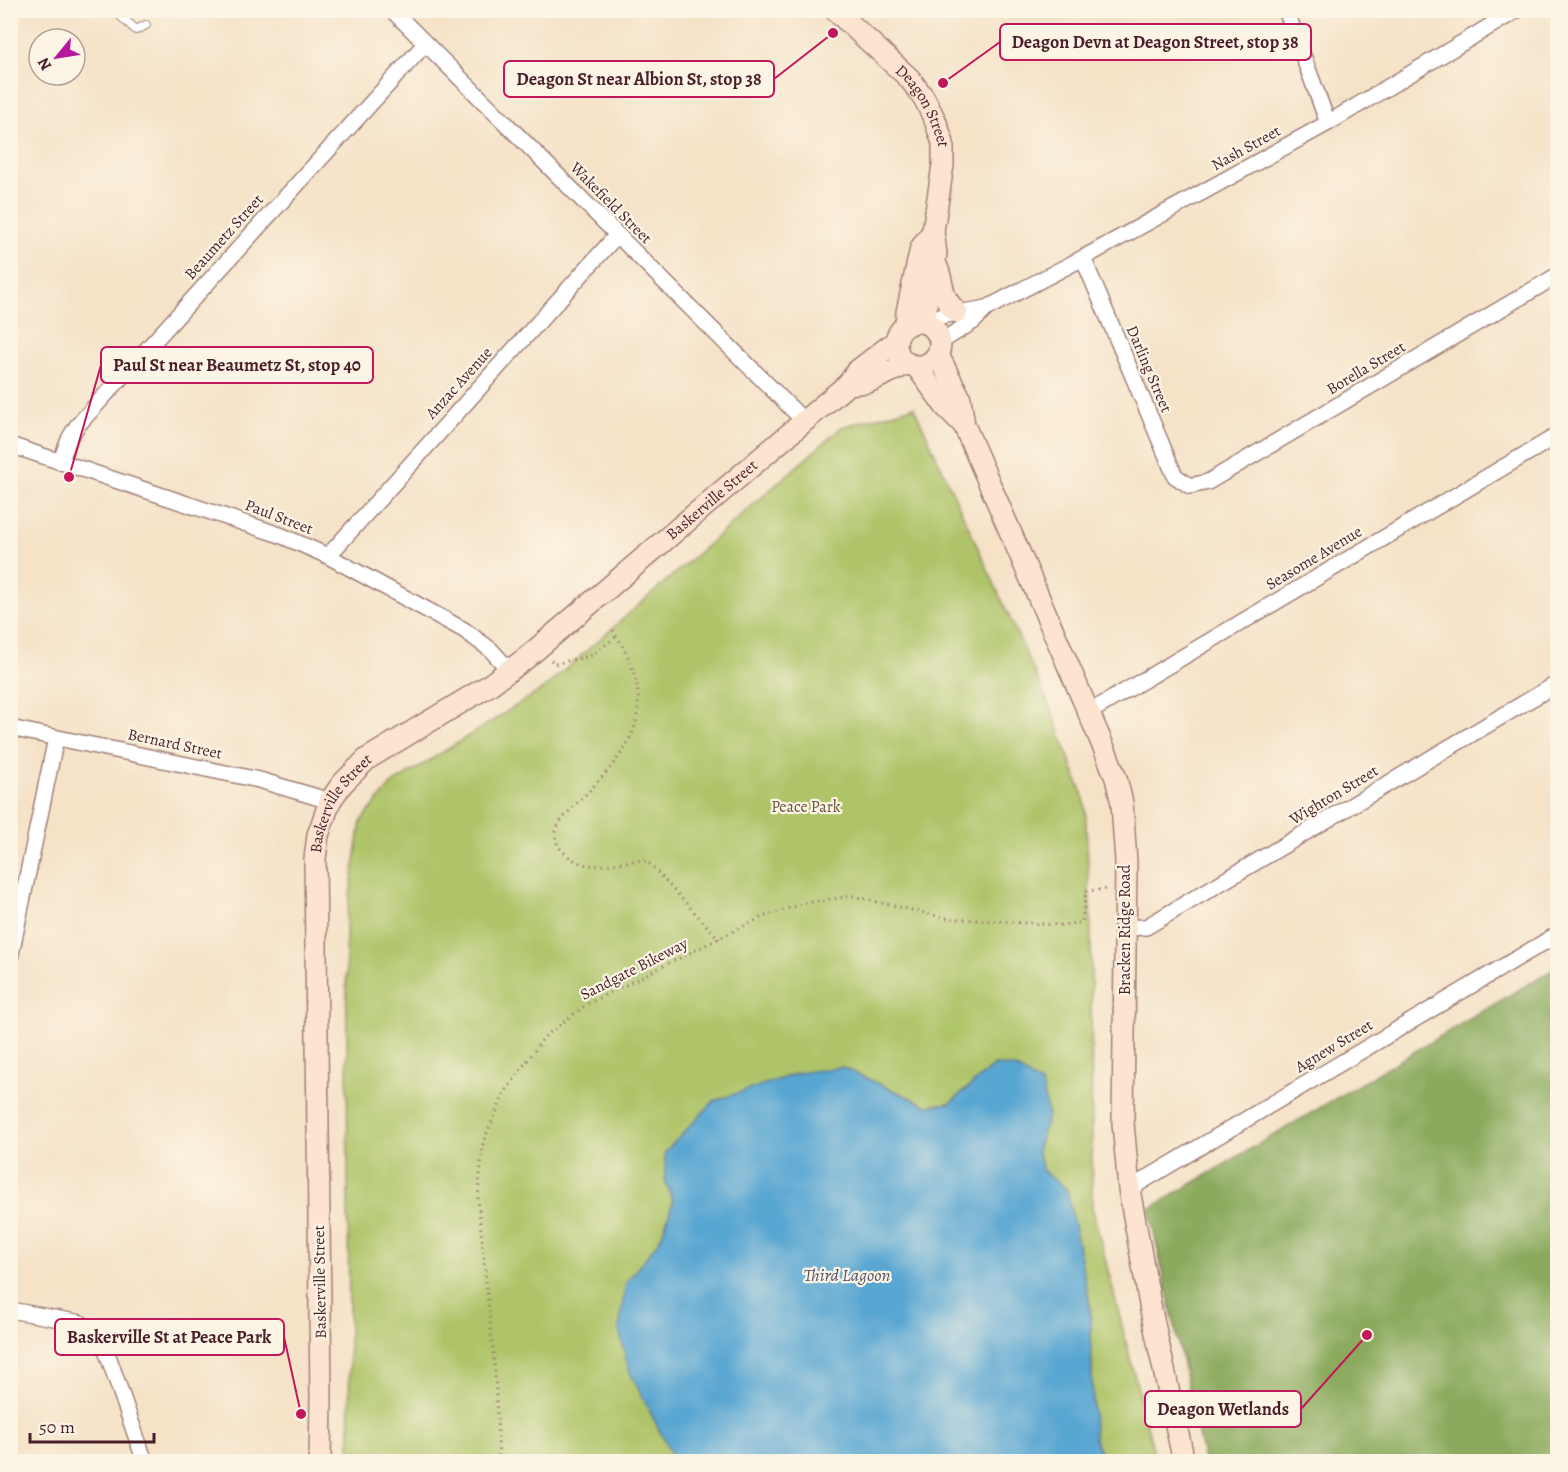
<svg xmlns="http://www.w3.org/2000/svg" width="1568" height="1472" font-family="Alegreya,serif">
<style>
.green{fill:#afc469;stroke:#7c724a;stroke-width:1.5}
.forest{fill:#8baa5d;stroke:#6a6444;stroke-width:1.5}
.water{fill:#58a6d2;stroke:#51627e;stroke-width:1.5}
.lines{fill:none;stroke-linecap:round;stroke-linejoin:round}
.lane-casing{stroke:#a08079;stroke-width:10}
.street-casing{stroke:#a08079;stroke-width:18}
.secondary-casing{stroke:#a08079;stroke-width:24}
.path{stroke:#a08079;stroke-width:3;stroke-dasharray:1.5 4.5;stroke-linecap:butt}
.lane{stroke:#fff;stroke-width:8}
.street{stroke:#fff;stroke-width:15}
.secondary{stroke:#fde4d1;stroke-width:21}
.labels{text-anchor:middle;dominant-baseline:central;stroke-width:4.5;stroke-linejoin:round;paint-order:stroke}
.street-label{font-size:16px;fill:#4a1f2b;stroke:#fcf5e5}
.park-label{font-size:16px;fill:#68513e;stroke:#fcf5e5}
.water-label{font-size:18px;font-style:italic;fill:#50556e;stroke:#fcf5e5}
.leader{fill:none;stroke:#c2185b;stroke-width:2}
.callout-dot{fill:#c2185b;stroke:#fcf5e5;stroke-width:2}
.callout{fill:#fcf5e5;stroke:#c2185b;stroke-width:2}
.callout-label{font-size:18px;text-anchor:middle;font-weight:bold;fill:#4a1f2b}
</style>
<rect width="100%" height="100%" fill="#fcf5e5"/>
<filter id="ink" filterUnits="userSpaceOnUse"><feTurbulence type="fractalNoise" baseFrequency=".0167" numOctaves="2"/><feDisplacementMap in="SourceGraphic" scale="12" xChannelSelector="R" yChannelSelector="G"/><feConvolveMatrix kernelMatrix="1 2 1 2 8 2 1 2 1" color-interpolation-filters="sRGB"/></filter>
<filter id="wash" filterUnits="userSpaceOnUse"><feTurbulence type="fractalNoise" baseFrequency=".008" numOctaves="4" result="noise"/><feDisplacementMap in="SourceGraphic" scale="24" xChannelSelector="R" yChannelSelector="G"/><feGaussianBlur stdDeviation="1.35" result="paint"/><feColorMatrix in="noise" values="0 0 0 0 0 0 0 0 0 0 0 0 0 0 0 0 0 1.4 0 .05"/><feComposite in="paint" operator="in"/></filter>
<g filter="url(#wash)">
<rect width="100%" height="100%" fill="#f5e2c7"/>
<!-- green -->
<polygon class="green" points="914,407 1052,711 1085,802 1091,930 1092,1207 1156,1461 1104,1461 1094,1438 1090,1305 1067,1190 1043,1171 1037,1150 1048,1115 995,1065 950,1103 928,1106 842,1067 665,1180 673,1202 661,1238 626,1283 629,1370 675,1461 350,1462 346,922 361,821 392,784 543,689 842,427"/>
<!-- forest -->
<polygon class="forest" points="1557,967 1557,1461 1204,1461 1149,1209"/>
<!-- water -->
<polygon class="water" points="995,1065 1016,1068 1042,1085 1048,1115 1037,1150 1043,1171 1067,1190 1090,1305 1094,1438 1104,1461 675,1461 629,1370 619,1329 626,1283 661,1238 673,1202 665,1180 665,1152 714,1101 798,1073 842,1067 928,1106 950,1103"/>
</g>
<g filter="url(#ink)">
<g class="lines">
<defs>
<polyline id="lane" points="114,10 136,30 146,25"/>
<g id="street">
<polyline points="392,10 804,421"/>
<polyline points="1286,10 1328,123"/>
<polyline points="1083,258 1175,476 1190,486 1208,482 1558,275"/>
<polyline points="927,323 940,316 987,308"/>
<polyline points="940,342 974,321 987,308 1083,258 1328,123 1517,10"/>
<polyline points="10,445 280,535 328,556 464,630 491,650 510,671"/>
<polyline points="60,462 70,437 77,426 425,44"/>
<polyline points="328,556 617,235"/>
<polyline points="1088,713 1558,435"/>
<polyline points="10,728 259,780 330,801"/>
<polyline points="1125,928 1146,927 1558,683"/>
<polyline points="10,959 56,738"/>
<polyline points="1129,1189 1558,934"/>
<polyline points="10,1310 81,1323 99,1337 105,1347 145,1462"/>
</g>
<g id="secondary">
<path id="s1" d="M835,10L909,78L924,98L935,120L943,143V165L933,231L936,254L928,288L924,322"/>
<path d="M936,265C945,284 939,297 957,312"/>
<circle cx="918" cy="344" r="22"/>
<polyline points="906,325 907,312 921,248 933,231"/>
<polyline points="938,355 960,398 964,425 1107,755 1116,778 1122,803 1126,862 1123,1123 1129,1189 1151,1310 1184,1462"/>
<polyline points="917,367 945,406 964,425"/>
<polyline points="848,384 868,382 907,364"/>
<path id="s2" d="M320,1462L321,1399L315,859L318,835L330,801L342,784L367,759L488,686L525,659L848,384L857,371L896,341"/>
</g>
</defs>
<!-- lane casing -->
<use href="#lane" class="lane-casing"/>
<!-- street casing -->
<use href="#street" class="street-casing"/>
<!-- secondary casing -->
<use href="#secondary" class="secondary-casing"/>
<!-- path -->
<g class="path">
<path d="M613,630C630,657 642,683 637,716C633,748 600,780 578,802C570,811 559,820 556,831C552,847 571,860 583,864C604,869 626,859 647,861L719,939"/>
<polyline points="551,660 554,664 590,656 616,637"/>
<polyline points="499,1462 495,1372 478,1199 483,1142 505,1092 544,1037 587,1004 762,917 805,903 853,896 945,918 1063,925 1082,922 1086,891 1109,889"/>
</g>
<!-- lane -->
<use href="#lane" class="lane"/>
<!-- street -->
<use href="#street" class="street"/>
<!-- secondary -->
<use href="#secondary" class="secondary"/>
</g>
</g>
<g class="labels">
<!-- street labels -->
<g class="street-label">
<text stroke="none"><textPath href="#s1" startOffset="132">Deagon Street</textPath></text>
<text transform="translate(1246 148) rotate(-29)">Nash Street</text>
<text transform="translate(611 203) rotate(45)">Wakefield Street</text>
<text transform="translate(224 237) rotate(-48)">Beaumetz Street</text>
<text transform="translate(1366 368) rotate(-31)">Borella Street</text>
<text transform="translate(1149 369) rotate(67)">Darling Street</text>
<text transform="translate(459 383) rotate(-48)">Anzac Avenue</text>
<text stroke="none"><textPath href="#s2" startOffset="1152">Baskerville Street</textPath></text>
<text transform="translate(279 517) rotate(21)">Paul Street</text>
<text transform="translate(1314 558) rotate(-31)">Seasome Avenue</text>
<text transform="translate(175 744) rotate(12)">Bernard Street</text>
<text transform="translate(1334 795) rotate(-31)">Wighton Street</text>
<text stroke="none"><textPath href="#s2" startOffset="666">Baskerville Street</textPath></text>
<text transform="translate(1125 930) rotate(-90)">Bracken Ridge Road</text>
<text transform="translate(634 969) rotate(-27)">Sandgate Bikeway</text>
<text transform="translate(1334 1046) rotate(-31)">Agnew Street</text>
<text transform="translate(320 1282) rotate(-91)">Baskerville Street</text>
</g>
<!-- park labels -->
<g class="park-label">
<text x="806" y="807">Peace Park</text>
</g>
<!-- water labels -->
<g class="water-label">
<text x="847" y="1275">Third Lagoon</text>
</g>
</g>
<!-- callouts -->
<path class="leader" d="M943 83L1000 42M833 33L774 79M69 477L101 365M301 1414L284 1337M1367 1335L1301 1409"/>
<g class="callout-dot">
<circle cx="943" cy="83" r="6"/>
<circle cx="833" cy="33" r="6"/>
<circle cx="69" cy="477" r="6"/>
<circle cx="301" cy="1414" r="6"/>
<circle cx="1367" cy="1335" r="6"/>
</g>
<g class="callout">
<rect x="1000" y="24" width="311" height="36" rx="6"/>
<rect x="504" y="61" width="270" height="36" rx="6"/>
<rect x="101" y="347" width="272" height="36" rx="6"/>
<rect x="55" y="1319" width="229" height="36" rx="6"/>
<rect x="1145" y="1391" width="156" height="36" rx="6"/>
</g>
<g class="callout-label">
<text x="1155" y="48">Deagon Devn at Deagon Street, stop 38</text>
<text x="639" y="85">Deagon St near Albion St, stop 38</text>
<text x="237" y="371">Paul St near Beaumetz St, stop 40</text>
<text x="169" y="1343">Baskerville St at Peace Park</text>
<text x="1223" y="1415">Deagon Wetlands</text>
</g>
<!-- margin -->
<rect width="1568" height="1472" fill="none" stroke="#fcf5e5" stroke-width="36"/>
<!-- north arrow -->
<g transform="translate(57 57) rotate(240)"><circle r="28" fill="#fcf5e5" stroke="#b59f9b" stroke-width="1.5"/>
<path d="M0-4.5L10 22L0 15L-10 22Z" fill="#b5179e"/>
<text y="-9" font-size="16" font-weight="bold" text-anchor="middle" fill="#4a1f2b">N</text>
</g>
<!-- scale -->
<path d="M30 1433v9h124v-9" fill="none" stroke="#4a1f2b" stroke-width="3"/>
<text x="39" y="1433" font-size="18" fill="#4a1f2b" stroke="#fcf5e5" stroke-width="4.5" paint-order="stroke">50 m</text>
</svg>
